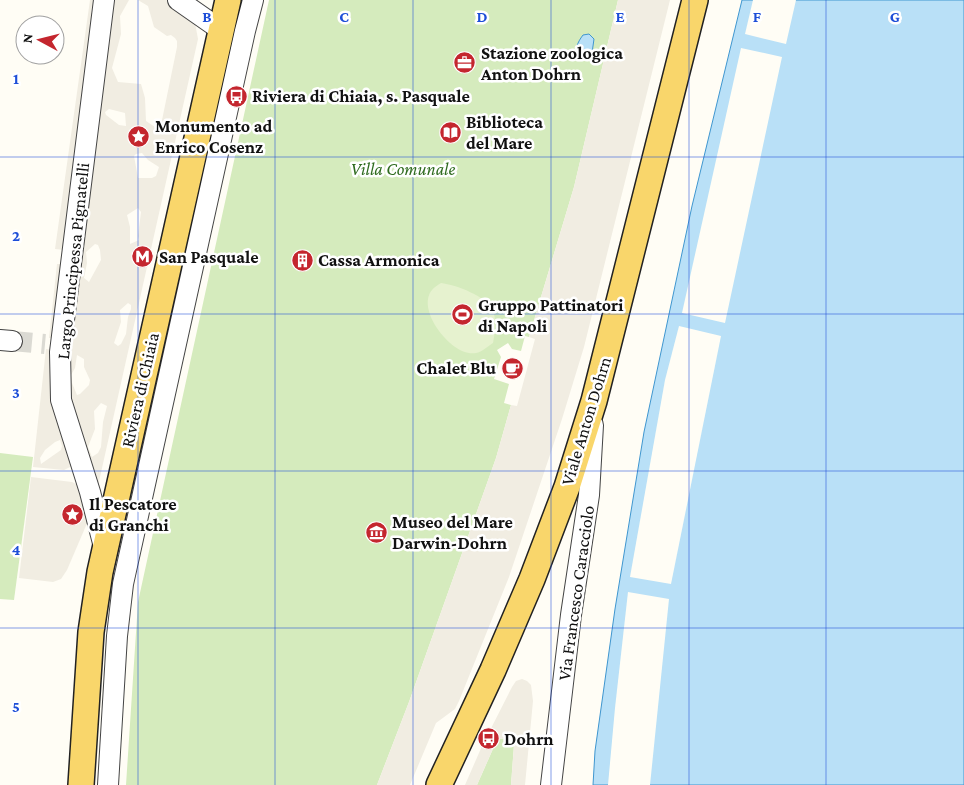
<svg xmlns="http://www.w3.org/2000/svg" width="964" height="785" font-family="'Crimson Pro',serif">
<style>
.green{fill:#d5ebbd}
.pitch{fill:#e6f2cf}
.plaza{fill:#f1ede2;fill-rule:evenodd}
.water{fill:#b9e0f7;stroke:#3f96cf}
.pier{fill:#fffdf5}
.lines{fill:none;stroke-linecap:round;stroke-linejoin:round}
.minor-tunnel{stroke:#dbdad3;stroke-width:20;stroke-dasharray:20 10;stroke-linecap:butt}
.minor-casing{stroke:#444;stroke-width:22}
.major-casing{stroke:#222;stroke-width:28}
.minor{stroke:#fff;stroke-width:20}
.major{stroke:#f9d66b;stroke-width:25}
.grid{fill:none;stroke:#1d4ed8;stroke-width:1;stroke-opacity:0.55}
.labels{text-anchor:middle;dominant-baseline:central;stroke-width:5;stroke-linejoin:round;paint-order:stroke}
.poi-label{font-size:18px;font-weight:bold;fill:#111;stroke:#fff;text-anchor:start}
.park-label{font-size:18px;font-style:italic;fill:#2f6b1f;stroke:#fff}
.street-label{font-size:18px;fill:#111;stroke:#fff}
.grid-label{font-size:16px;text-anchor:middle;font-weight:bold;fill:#1d4ed8;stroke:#fff;stroke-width:5;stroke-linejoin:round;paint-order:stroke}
</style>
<rect width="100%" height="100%" fill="#fffdf5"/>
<!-- green -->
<g class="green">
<polygon points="269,0 618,0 574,187 529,337 525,336 521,351 512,349 508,343 497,350 501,357 494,379 509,384 504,403 511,405 496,458 409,702 377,785 126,785 138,602"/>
<polygon points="0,453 33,457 14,600 0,599"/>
<polygon points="506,738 510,740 514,745 511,785 477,785 496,742 500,739"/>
</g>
<!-- pitch -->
<path class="pitch" d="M441,283C456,285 487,296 493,311C497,322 495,332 493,343C488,346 482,352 476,353C453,358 415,310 432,290C434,287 438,285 441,283Z"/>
<!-- plaza -->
<g class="plaza">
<polygon points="90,0 93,0 91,13 97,14 78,166 72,169 66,221 72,225 64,250 55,249"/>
<path d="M110,0H129L120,16L121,34L112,68L118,82L141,84L145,98L146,121L155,127L161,125L177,47V41L175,38L171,35L167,36L154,27L148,6L138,0H168L183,10L195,23L198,39L98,486L93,485L66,382ZM109,109L125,113L126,126L119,125L106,115L105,112ZM142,153L148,160L159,167L156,176L152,178H138L134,156L136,154ZM138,208L141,212L138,236L139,240L130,244V227L127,215ZM95,244L98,245L100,250L101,260L89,282L84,278L87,263L86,252ZM128,303L131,305V309L128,317L126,334L121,344L118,346L114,343L121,322L120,310ZM77,355L84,359V367L90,380L89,385L80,394L77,395L72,383L71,375L75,368ZM101,403L107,406L103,422L101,447L98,453L92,457L88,447L95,429L94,411Z"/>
<polygon points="618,0 670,0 584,347 562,419 509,577 459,701 455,709 436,723 410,785 377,785 409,702 496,458 511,405 517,406 535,339 529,337 574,187"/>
<polygon points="57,264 63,264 54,338 49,338"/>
<path d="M46,349L52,350L72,466L64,470L33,467ZM60,440L62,446L61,450L41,464L40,458L45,450L55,442Z"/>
<polygon points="31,477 72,482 78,485 88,521 67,570 61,579 53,582 19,578"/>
<polygon points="522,679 527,681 531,685 533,701 525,785 511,785 514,745 510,740 506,738 500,739 496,742 477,785 465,785 482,746 512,687 516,681"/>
</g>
<!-- water -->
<g class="water">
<polygon points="742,0 964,0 964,785 593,785 595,751 615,609 644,432 692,206"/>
<path d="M589,34L594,39L592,53L587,59L578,60C574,50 577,43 583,35Z"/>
</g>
<!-- pier -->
<g class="pier">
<polygon points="753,0 796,0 786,44 745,34"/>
<polygon points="741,48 782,57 725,323 682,313"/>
<polygon points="679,326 721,336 671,584 630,577 665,380"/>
<polygon points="628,592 669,599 650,785 608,785 615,708"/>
</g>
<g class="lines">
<!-- minor-tunnel -->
<polyline class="minor-tunnel" points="12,341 45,344"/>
<defs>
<g id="minor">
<polyline points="104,0 60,352 61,400 90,492 104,547"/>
<polyline points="178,0 221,30"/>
<polyline points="0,340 12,341"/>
<polyline points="108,785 117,636 123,584 245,31 253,0"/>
<polyline points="551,785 571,615 589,495 593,425"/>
</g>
<g id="major">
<polyline points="81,785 91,632 100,572 228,0"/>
<polyline points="439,785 493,670 532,579 567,487 594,401 695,0"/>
</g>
</defs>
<!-- minor casing -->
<use href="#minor" class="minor-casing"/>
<!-- major casing -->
<use href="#major" class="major-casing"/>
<!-- minor -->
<use href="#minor" class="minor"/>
<!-- major -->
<use href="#major" class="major"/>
</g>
<!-- grid -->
<path class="grid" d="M138,0V785M275,0V785M413,0V785M551,0V785M689,0V785M826,0V785M0,157H964M0,314H964M0,471H964M0,628H964"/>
<!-- icons -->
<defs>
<symbol id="office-disc" viewBox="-11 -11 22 22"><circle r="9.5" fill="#c4262e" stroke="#fff"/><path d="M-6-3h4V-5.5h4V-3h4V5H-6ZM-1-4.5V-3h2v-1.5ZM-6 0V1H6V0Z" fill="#fff"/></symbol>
<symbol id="bus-disc" viewBox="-11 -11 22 22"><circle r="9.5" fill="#c4262e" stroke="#fff"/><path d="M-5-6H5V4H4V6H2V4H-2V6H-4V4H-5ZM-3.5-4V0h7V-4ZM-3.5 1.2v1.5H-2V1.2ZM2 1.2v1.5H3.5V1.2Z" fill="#fff"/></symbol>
<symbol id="library-disc" viewBox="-11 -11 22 22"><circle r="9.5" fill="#c4262e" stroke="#fff"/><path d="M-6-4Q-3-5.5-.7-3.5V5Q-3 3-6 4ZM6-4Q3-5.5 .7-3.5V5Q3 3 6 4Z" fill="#fff"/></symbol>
<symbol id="sight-disc" viewBox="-11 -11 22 22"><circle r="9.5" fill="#c4262e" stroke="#fff"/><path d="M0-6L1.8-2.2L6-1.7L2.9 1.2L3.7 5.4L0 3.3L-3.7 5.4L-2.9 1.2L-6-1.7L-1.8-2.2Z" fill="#fff"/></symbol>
<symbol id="metro-disc" viewBox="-11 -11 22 22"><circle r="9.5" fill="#c4262e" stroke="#fff"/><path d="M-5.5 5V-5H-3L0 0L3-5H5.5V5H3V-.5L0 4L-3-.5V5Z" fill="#fff"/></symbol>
<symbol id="building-disc" viewBox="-11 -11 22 22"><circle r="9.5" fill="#c4262e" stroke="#fff"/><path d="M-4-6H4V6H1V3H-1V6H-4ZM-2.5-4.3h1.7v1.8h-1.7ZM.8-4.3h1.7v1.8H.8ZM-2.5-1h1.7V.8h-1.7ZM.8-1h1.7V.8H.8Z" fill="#fff"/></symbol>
<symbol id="stadium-disc" viewBox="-11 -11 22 22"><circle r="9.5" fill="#c4262e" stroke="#fff"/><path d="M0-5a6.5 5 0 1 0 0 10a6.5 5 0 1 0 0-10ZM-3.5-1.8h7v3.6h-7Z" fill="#fff"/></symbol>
<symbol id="cafe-disc" viewBox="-11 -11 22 22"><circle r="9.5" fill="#c4262e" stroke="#fff"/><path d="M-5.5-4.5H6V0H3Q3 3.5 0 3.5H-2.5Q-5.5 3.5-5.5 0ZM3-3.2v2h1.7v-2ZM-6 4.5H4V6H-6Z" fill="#fff"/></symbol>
<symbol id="museum-disc" viewBox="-11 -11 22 22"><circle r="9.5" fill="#c4262e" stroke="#fff"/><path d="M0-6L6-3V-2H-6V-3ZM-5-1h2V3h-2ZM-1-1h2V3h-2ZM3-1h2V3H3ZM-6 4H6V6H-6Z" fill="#fff"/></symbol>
</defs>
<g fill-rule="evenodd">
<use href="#office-disc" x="452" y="50" width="25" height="25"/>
<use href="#bus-disc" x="224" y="84" width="25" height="25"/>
<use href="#library-disc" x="438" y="120" width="25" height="25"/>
<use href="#sight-disc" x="126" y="124" width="25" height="25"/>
<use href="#metro-disc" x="130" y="244" width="25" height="25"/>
<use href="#building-disc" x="290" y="248" width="25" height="25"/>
<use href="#stadium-disc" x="450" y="302" width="25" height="25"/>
<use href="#cafe-disc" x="500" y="356" width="25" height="25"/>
<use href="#sight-disc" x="60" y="502" width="25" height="25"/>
<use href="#museum-disc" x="364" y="520" width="25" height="25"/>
<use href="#bus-disc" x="476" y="726" width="25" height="25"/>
</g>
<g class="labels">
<!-- poi labels -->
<g class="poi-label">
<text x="481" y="53">Stazione zoologica<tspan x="481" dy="21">Anton Dohrn</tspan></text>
<text x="252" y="96">Riviera di Chiaia, s. Pasquale</text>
<text x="466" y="122">Biblioteca<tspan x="466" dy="21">del Mare</tspan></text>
<text x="155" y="126">Monumento ad<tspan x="155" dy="21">Enrico Cosenz</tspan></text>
<text x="159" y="257">San Pasquale</text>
<text x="318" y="260">Cassa Armonica</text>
<text x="478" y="305">Gruppo Pattinatori<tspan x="478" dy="21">di Napoli</tspan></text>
<text x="496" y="368" text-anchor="end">Chalet Blu</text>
<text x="89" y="504">Il Pescatore<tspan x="89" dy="21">di Granchi</tspan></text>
<text x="392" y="522">Museo del Mare<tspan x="392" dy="21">Darwin-Dohrn</tspan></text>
<text x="504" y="739">Dohrn</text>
</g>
<!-- park labels -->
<g class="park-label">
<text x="403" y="169">Villa Comunale</text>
</g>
<!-- street labels -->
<g class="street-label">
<text transform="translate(73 261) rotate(-84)">Largo Principessa Pignatelli</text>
<text transform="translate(140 390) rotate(-77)">Riviera di Chiaia</text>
<text transform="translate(586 421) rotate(-73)">Viale Anton Dohrn</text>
<text transform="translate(576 593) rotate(-82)">Via Francesco Caracciolo</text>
</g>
</g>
<g class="grid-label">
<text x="207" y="22">B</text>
<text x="344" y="22">C</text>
<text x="482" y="22">D</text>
<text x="620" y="22">E</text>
<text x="757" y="22">F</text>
<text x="895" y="22">G</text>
<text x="16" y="84">1</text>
<text x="16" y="241">2</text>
<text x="16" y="398">3</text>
<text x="16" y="555">4</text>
<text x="16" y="712">5</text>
</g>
<!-- north arrow -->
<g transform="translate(40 40) rotate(277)"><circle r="24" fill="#ffffff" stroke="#a0a0a0"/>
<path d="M0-4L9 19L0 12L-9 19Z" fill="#c4262e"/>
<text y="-8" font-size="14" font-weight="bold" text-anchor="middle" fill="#111111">N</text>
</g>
</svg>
